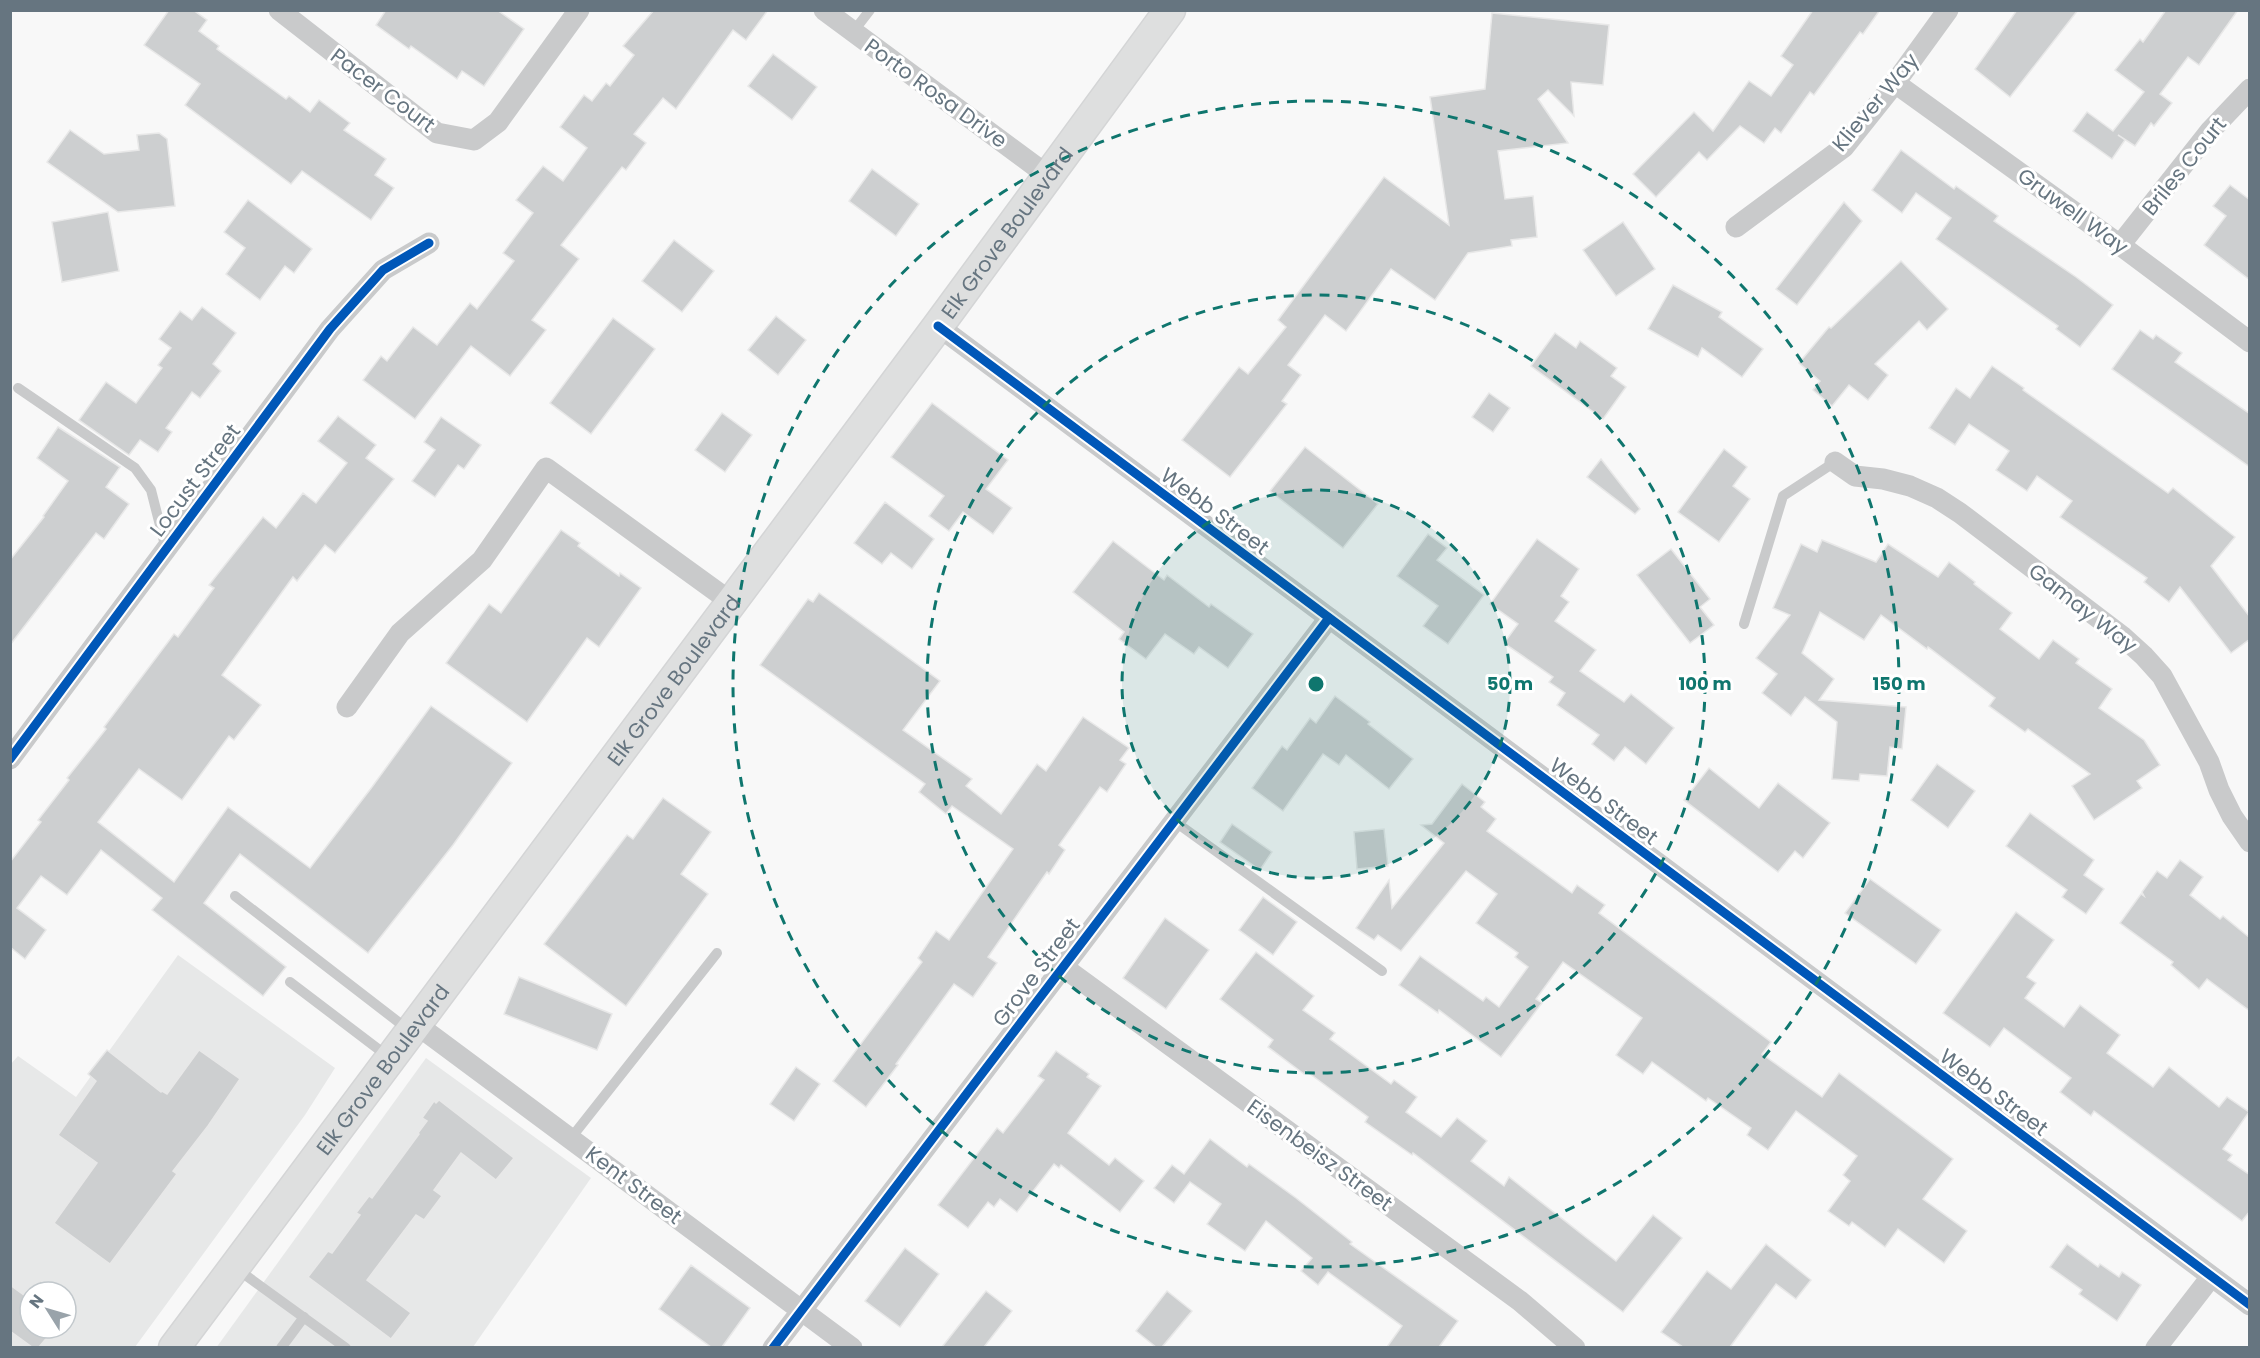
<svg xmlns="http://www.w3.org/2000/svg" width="2260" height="1358" font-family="Poppins,sans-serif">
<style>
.built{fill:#e7e8e8;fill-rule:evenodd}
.building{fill:#cdcfd0;stroke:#e8e8e8;stroke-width:1.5}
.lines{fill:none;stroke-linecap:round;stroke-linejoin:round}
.secondary-casing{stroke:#d4d5d6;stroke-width:33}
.lane{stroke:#c9cacb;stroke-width:10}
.street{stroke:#c9cacb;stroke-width:21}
.secondary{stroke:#dedfdf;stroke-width:30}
.cycleway-casing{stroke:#fff;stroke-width:13}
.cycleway{stroke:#0057b8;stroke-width:9}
.ring{fill:none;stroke:#0f766e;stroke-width:3;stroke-dasharray:10 8}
.labels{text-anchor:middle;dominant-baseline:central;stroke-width:6;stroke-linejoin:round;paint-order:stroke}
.street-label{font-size:21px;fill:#667580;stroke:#fff}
.centre{fill:#0f766e;stroke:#fff;stroke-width:3}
.ring-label{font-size:18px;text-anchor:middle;font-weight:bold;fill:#0f766e;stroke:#fff;stroke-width:6;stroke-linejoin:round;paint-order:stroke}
</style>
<rect width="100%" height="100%" fill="#f8f8f8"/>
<!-- built -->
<g class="built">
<path d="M178,955L335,1068L305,1115L135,1347L11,1348L10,1065L18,1056L76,1097ZM30,1292H66V1328H30Z"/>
<polygon points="426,1058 591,1178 473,1347 216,1348"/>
</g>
<!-- building -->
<g class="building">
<polygon points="169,10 193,10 207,20 199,31 219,46 217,49 286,99 289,96 310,112 319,100 350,123 344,130 386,159 375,175 394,188 371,220 302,171 291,184 185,105 200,84 144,45"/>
<polygon points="386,10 497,10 524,29 484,86 462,71 457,79 411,46 409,49 376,25"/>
<polygon points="654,10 768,10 746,40 733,30 676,109 663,98 634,134 646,143 626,170 622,167 561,245 579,259 532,320 546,330 510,376 471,346 415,419 363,380 381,356 387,361 413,327 437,345 470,303 477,309 514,261 503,253 533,213 516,200 543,166 563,181 587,148 560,127 584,95 592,101 606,83 610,86 634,55 623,46"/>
<polygon points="1813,10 1880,10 1863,34 1860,32 1814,95 1810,92 1781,133 1775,128 1764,143 1740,126 1707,160 1699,152 1656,197 1633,174 1694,112 1713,131 1749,81 1771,96 1793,65 1781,56"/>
<polygon points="2017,10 2078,10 2010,97 1975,69"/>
<polygon points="2166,10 2238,10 2199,65 2188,57 2160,94 2172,103 2154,126 2151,123 2135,146 2118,135 2125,140 2112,159 2073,131 2087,112 2113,131 2144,92 2115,70 2140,39 2143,42"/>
<polygon points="1492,13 1609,25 1603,85 1571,82 1574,116 1548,90 1538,99 1568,143 1498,151 1505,199 1533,196 1537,237 1511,240 1512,246 1468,253 1435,300 1391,269 1346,331 1325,315 1288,365 1301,375 1282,401 1287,404 1230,477 1182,440 1239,367 1248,374 1286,327 1278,320 1384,177 1449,225 1430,97 1485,89"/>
<polygon points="773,54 817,87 792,120 748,86"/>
<polygon points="70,130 104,154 139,150 137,135 159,133 167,139 175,206 118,212 47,162"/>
<polygon points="1901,150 1954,189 1956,186 1998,216 1994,221 2076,277 2113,305 2080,347 2056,329 2058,326 1936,239 1951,218 1916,193 1902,213 1872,190"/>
<polygon points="872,169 919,204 896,236 849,201"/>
<polygon points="2230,185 2250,200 2250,280 2204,245 2226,216 2213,206"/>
<polygon points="248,200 312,249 294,273 285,266 260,300 226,274 245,248 224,232"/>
<polygon points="1844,202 1862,221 1797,305 1776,289"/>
<polygon points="108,212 119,271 62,282 52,222"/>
<polygon points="1623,222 1655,269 1616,296 1583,250"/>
<polygon points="674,240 714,271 682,312 642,281"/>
<polygon points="1901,261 1948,309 1927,330 1919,321 1875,364 1888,375 1868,400 1849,385 1832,406 1813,390 1820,381 1799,363 1829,327 1831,328"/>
<polygon points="1673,285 1722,312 1719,317 1763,349 1742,377 1702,348 1698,357 1648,329"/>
<polygon points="202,307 236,333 213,364 221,371 200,398 192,392 166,428 172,432 158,452 140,440 129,455 79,420 106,382 136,403 162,368 158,365 171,348 159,339 180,311 192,320"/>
<polygon points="776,316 806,340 778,375 748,350"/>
<polygon points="613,318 655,349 591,434 550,403"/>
<polygon points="2140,330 2153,339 2156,335 2182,353 2175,362 2250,414 2250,467 2112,369"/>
<polygon points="1555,333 1576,348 1580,341 1617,368 1611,376 1626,387 1603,419 1531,366"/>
<polygon points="1992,366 2024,388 2023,390 2168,493 2173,488 2235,537 2211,566 2250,617 2250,639 2231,653 2180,587 2169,602 2144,582 2147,578 2060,517 2072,501 2037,476 2027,491 1996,470 2009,451 1969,424 1955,445 1929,428 1956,388 1970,398"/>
<polygon points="1489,393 1510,408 1493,432 1472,417"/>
<polygon points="932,403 1008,460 986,489 1012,508 993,534 963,512 949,531 929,516 944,496 891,457"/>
<polygon points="722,413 752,435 725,472 695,450"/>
<polygon points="338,416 376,445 366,458 394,479 335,553 325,545 297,581 293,577 222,675 261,705 234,740 229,736 182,800 139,769 98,822 174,882 228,807 310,868 372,787 431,706 512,763 453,845 368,953 240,854 204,903 286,967 263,996 152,910 162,898 101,850 67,895 41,876 17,908 46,930 25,959 10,947 10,862 41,822 38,820 69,780 67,778 106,729 104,727 174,634 178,637 214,588 209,585 263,517 276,528 303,493 316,503 347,463 318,441"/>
<polygon points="441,417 481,445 464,469 458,465 435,497 412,481 435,450 424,442"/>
<polygon points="58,427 120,467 106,487 129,504 104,539 96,533 10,645 10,560 44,517 43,516 68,481 37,458"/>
<polygon points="1305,447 1378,504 1343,548 1270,491"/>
<polygon points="1724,449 1747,467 1733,486 1750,499 1719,542 1678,512"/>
<polygon points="1601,459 1640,509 1635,514 1587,477"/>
<polygon points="885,502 934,539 912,569 891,553 882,564 854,543"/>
<polygon points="561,530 580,543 578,546 619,576 620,573 641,588 599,647 587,638 527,722 446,663 489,604 501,613"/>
<polygon points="1428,534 1447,548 1437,560 1484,595 1448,644 1423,626 1438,606 1397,576"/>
<polygon points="1537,539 1579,569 1561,596 1569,602 1555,621 1596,650 1580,671 1624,702 1631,694 1674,728 1646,764 1625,747 1614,761 1592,744 1599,735 1557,705 1565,693 1549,682 1553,677 1504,643 1518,624 1490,604"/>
<polygon points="1822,540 1876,562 1888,544 1938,577 1949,562 1975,582 1974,584 2012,613 2000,629 2039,659 2053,640 2079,659 2076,663 2112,689 2099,708 2144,740 2160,765 2137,781 2142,788 2094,820 2072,786 2090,774 2028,729 2025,732 1989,706 1995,698 1928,647 1927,649 1881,615 1864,640 1820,612 1802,653 1834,679 1819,700 1906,707 1902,749 1890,747 1887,776 1860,774 1859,781 1832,779 1837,722 1805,697 1791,716 1762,693 1777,674 1756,658 1790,615 1773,608 1801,544 1817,552"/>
<polygon points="1113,541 1164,580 1167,575 1209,607 1211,604 1253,634 1228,668 1199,647 1194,654 1165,634 1146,659 1119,639 1124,632 1073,592"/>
<polygon points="1671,549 1710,599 1700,607 1714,625 1690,643 1637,575"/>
<polygon points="819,593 940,681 903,730 972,779 966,786 1001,814 1037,764 1046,771 1083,717 1129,748 1120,760 1126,764 1107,792 1100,787 1059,845 1065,850 1049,874 1047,872 988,957 997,963 973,997 954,984 896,1064 898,1065 866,1107 833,1081 922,962 918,958 936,931 949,940 1013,849 952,806 946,814 919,792 925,784 760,665 808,599 813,602"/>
<polygon points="1335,696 1370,722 1368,724 1413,759 1389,789 1346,755 1339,765 1323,754 1283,811 1252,788 1282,746 1287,750 1310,718 1316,723"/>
<polygon points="1937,764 1975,791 1948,828 1911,800"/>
<polygon points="1709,768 1759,808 1778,783 1830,823 1803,858 1795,851 1778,872 1684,800"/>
<polygon points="1462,784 1485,802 1481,807 1496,819 1487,831 1572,893 1577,885 1605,905 1599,913 1771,1042 1762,1054 1822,1097 1839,1073 1953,1159 1923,1199 1967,1231 1944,1263 1898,1229 1885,1247 1852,1222 1849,1226 1828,1211 1850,1181 1843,1175 1857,1156 1796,1111 1768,1150 1747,1135 1751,1128 1708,1098 1706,1101 1652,1062 1643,1074 1616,1055 1642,1018 1563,962 1536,999 1542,1003 1501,1057 1439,1010 1438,1013 1399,985 1420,956 1483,1001 1486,997 1499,1007 1528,967 1515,957 1518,953 1476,923 1497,894 1466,871 1401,951 1378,935 1374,940 1356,928 1389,880 1392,908 1444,843 1421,825 1432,824"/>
<polygon points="663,798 711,832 681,874 708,894 626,1006 544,944 627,835 633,839"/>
<polygon points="2030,813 2094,860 2084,875 2104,889 2086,914 2062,897 2067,890 2006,846"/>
<polygon points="1232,824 1272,852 1260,870 1220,842"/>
<polygon points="1384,829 1388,866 1357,869 1354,832"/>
<polygon points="2180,860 2203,877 2190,895 2220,919 2223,916 2250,938 2250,1011 2207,979 2199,989 2171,965 2173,962 2120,923 2141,894 2144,896 2142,892 2157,871 2167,878"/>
<polygon points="1870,879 1941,930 1916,964 1845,913"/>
<polygon points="1263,897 1297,922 1273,955 1239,930"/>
<polygon points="2016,912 2054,940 2027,977 2036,983 2025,998 2064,1027 2080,1005 2120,1035 2107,1053 2153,1087 2169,1067 2219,1107 2227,1097 2249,1112 2223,1149 2232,1155 2228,1160 2250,1175 2250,1211 2242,1221 2094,1111 2091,1116 2060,1092 2071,1078 2004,1028 1990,1047 1943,1013"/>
<polygon points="1165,918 1209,950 1166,1009 1123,978"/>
<polygon points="1256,952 1314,996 1303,1010 1335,1033 1330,1039 1391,1084 1394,1080 1417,1097 1406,1112 1441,1137 1457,1118 1487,1141 1471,1161 1504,1186 1509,1177 1616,1261 1653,1215 1682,1238 1623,1312 1413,1153 1412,1155 1365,1122 1368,1117 1306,1071 1304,1074 1268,1047 1273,1040 1220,999"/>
<polygon points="519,977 612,1014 597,1050 504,1014"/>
<polygon points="107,1050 161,1092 162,1091 167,1094 199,1050 240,1079 208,1126 173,1171 177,1174 110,1264 54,1223 97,1163 58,1135 96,1081 88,1074"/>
<polygon points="1056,1051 1089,1074 1087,1077 1101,1086 1068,1133 1109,1165 1115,1158 1144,1181 1120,1212 1061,1165 1059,1168 1054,1164 1017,1212 1000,1199 994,1207 988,1202 968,1228 938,1205 997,1128 1003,1133 1044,1080 1038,1076"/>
<polygon points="796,1067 820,1084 794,1121 770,1104"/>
<polygon points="439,1100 514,1158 496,1180 461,1153 434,1190 442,1196 424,1220 416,1215 367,1280 411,1313 391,1339 308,1277 328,1251 332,1253 360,1215 356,1213 369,1196 372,1198 419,1134 418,1133 427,1121 422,1118 434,1101 436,1103"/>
<polygon points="1210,1139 1247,1167 1249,1164 1296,1198 1352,1242 1350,1244 1458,1321 1439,1347 1387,1347 1402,1326 1328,1272 1318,1285 1301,1271 1312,1258 1266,1221 1245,1251 1207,1224 1221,1204 1190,1182 1174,1203 1154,1188 1172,1165 1184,1174"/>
<polygon points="1766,1244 1811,1280 1796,1299 1776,1284 1730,1347 1683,1347 1661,1332 1707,1271 1731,1289"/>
<polygon points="2067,1244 2098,1267 2100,1264 2119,1277 2122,1272 2141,1285 2117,1321 2079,1294 2082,1290 2050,1267"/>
<polygon points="905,1248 939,1274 900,1327 865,1301"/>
<polygon points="691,1265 750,1308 722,1347 711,1347 659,1309"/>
<polygon points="41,1280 44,1286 53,1292 32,1292"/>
<polygon points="10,1285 28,1298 30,1295 30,1328 55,1328 39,1347 32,1347 10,1331"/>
<polygon points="986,1291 1012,1311 984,1347 942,1347"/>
<polygon points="1167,1291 1192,1311 1162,1347 1156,1347 1136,1331"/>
</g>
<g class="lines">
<defs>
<g id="secondary">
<path id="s1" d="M174,1348L938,326L1170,10"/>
</g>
</defs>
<!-- secondary casing -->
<use href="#secondary" class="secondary-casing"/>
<!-- lane -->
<g class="lane">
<polyline points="853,32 870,10"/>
<polyline points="18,388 135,468 151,490 166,549"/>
<polyline points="1744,624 1783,496 1835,462"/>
<polyline points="1174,821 1382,971"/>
<polyline points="235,896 410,1031"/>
<polyline points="290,982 390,1058"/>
<polyline points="571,1138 717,953"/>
<polyline points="237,1269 346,1348"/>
<polyline points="281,1348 304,1317"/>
</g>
<!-- street -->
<g class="street">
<polyline points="279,10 437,133 474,140 498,122 579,10"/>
<polyline points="824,10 1047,175"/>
<polyline points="1895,83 2120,245 2250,342"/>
<polyline points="1736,227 1844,147 1895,83 1948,10"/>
<polyline points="2120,245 2210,131 2250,89"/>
<polyline points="938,326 2250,1305"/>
<polyline points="1835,462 1855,476 1883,479 1910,486 1937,498 1960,513 2122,636 2144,656 2162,676 2209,762 2219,790 2232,816 2250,842"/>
<polyline points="347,707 400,633 482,560 546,468 731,602"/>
<polyline points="10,759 330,329 383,270 429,243"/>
<polyline points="1063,967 1520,1301 1575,1348"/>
<polyline points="416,1024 852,1348"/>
<polyline points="773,1348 1329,618"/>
<polyline points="2156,1348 2211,1277"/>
</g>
<!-- secondary -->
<use href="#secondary" class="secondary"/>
<defs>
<g id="cycleway">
<polyline points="938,326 2250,1305"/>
<polyline points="10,759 330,329 383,270 429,243"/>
<polyline points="773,1348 1329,618"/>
</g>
</defs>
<!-- cycleway casing -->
<use href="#cycleway" class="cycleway-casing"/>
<!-- cycleway -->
<use href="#cycleway" class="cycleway"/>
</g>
<!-- distance rings -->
<circle cx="1316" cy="684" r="194" fill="#0f766e" fill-opacity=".12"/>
<g class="ring">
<circle cx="1316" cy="684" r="194"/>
<circle cx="1316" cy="684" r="389"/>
<circle cx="1316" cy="684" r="583"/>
</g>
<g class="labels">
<!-- street labels -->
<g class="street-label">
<text transform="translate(383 90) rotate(37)">Pacer Court</text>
<text transform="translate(936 93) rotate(36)">Porto Rosa Drive</text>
<text transform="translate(1875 102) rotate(-50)">Kliever Way</text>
<text transform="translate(2184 166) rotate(-51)">Briles Court</text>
<text transform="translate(2073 211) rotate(36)">Gruwell Way</text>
<text stroke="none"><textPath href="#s1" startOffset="1392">Elk Grove Boulevard</textPath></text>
<text transform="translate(195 480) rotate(-53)">Locust Street</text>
<text transform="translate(1215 511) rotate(37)">Webb Street</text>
<text transform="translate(2083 608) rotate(38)">Gamay Way</text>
<text stroke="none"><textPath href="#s1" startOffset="834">Elk Grove Boulevard</textPath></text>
<text transform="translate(1604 801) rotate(37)">Webb Street</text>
<text transform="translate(1036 972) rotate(-53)">Grove Street</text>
<text stroke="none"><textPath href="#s1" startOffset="348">Elk Grove Boulevard</textPath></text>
<text transform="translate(1994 1092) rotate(37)">Webb Street</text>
<text transform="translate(1320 1155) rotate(36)">Eisenbeisz Street</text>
<text transform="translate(634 1185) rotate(37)">Kent Street</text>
</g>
</g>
<circle cx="1316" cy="684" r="9" class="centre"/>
<g class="ring-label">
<text x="1510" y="690">50 m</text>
<text x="1705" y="690">100 m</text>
<text x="1899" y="690">150 m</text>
</g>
<!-- border -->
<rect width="2260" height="1358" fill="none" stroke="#667580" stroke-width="24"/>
<!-- north arrow -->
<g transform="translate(48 1310) rotate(307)"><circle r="28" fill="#ffffff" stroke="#c2c8cc" stroke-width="1.5"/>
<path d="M0-4.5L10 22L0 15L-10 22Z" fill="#99a3aa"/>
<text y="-9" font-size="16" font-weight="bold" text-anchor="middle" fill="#667580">N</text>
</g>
</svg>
